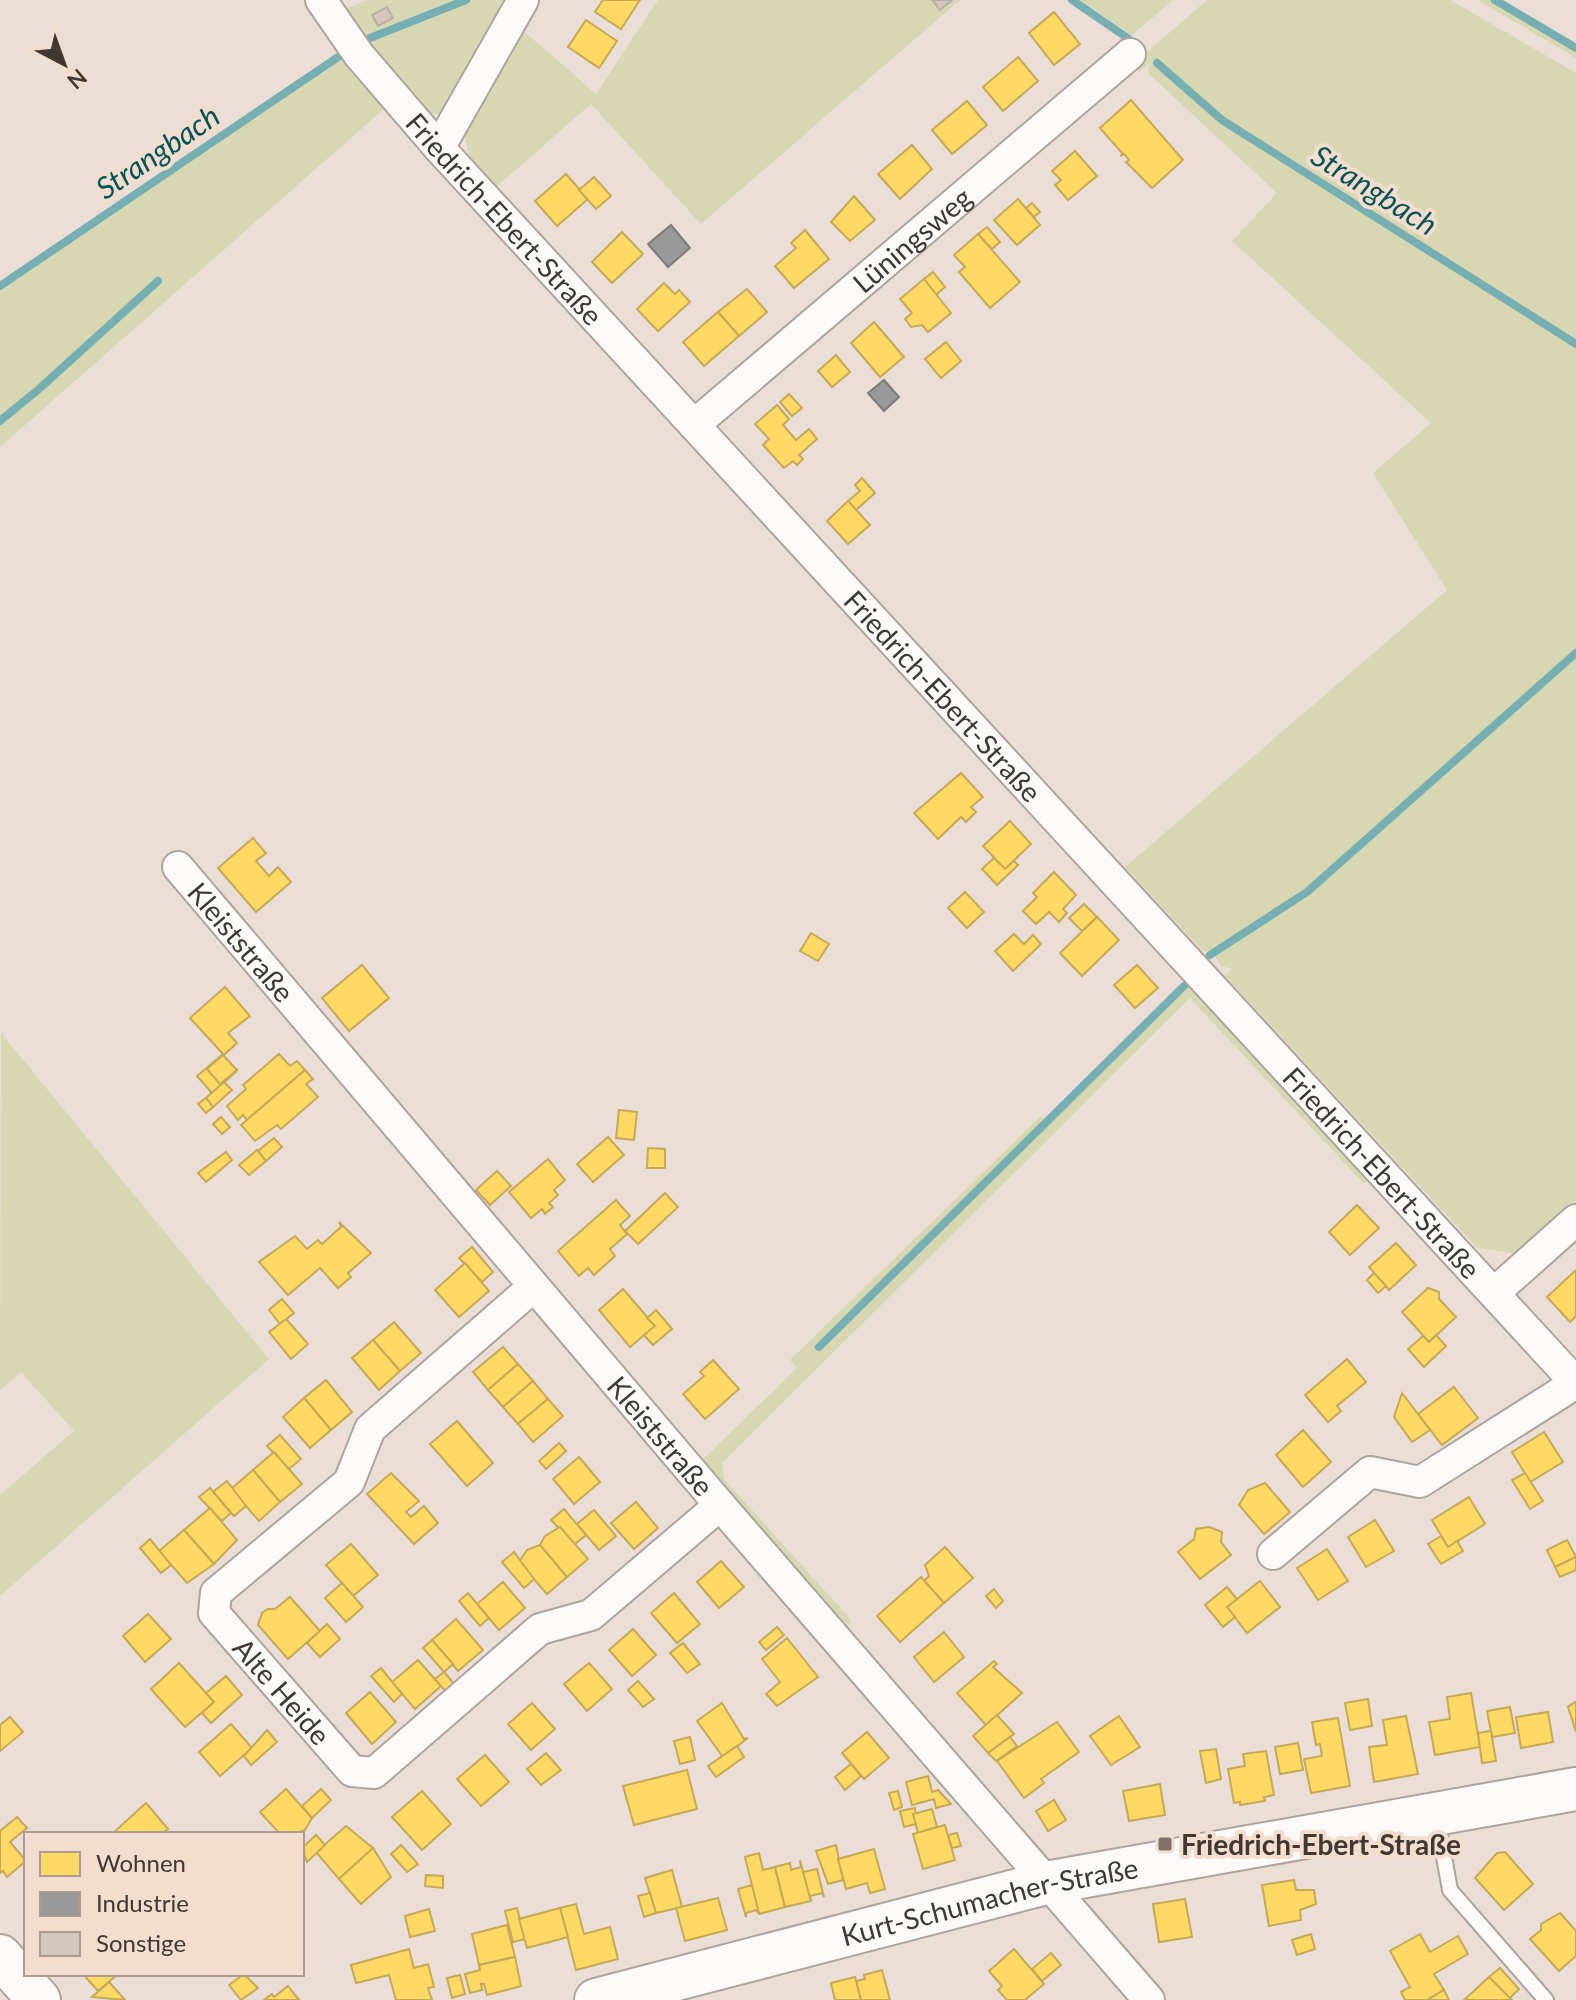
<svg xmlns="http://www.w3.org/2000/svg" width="1576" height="2000" font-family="Lato,sans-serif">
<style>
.green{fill:#d7d7b4}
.homes{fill:#ffd966;stroke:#c6a956;stroke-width:2}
.industry{fill:#999;stroke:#7e7c7a;stroke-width:2}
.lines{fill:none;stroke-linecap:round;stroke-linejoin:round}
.stream{stroke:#76aeb1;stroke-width:8}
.building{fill:#d6c7bc;stroke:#b8afa8;stroke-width:2}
.lane-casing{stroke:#aea49e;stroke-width:18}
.street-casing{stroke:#aea49e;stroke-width:34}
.secondary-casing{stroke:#aea49e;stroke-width:46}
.lane{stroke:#fcfaf9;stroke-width:14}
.street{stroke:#fcfaf9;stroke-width:30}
.secondary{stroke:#fcfaf9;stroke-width:42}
.poi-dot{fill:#7c726b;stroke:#f2ddce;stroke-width:3}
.labels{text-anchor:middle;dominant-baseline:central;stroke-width:8;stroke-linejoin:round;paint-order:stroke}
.street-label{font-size:28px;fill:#403832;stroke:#f2ddce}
.poi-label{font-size:28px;font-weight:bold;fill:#403832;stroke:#f2ddce;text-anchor:start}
.water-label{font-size:30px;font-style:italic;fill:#065459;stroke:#f2ddce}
</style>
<rect width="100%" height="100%" fill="#eaded6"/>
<!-- green -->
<g class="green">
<polygon points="369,0 512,0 442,113 428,115 406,99 345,9"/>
<polygon points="658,0 960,0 701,224 591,104 495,188 470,160 464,132 520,28 596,94"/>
<polygon points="1080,0 1173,0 1132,35"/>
<polygon points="1207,0 1450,0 1576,73 1576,1210 1525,1255 1477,1248 1225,976 1232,969 1221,966 1213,952 1203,951 1125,867 1447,590 1373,473 1431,423 1232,241 1277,193 1149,74 1148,68 1151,62 1139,72 1131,66"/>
<polygon points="1478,0 1503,0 1576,44 1576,58"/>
<polygon points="344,56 385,108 0,447 0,290"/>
<polygon points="1186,984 1368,1180 1364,1184 1190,998 722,1463 724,1479 852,1621 845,1628 700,1462 797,1368 790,1360 1040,1117 1045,1120"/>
<polygon points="1,1033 269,1359 0,1596 0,1495 74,1431 21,1372 0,1390"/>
</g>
<!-- homes -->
<g class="homes">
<polygon points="603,0 640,0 621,29 595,12"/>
<polygon points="1054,12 1080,44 1054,65 1029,33"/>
<polygon points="586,20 617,41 599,68 568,47"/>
<polygon points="1018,57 1038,81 1003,111 983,87"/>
<polygon points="1131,100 1183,160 1152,188 1126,162 1129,160 1124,154 1120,156 1123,154 1100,128"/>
<polygon points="967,101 987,125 952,154 932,130"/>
<polygon points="912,145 932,169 900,199 878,174"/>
<polygon points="1075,151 1097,176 1068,200 1055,185 1061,180 1052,171"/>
<polygon points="566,174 588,199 557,226 535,201"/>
<polygon points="594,177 611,196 596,209 579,190"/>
<polygon points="854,196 875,220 850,241 831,222"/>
<polygon points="1018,199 1040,225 1017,245 994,220"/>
<polygon points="1032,203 1040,212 1034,217 1026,208"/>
<polygon points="987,227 1000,242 992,249 978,234"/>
<polygon points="805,230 829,259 794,288 775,266 796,248 791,243"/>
<polygon points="622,232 643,254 612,283 592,262"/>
<polygon points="978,234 1020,282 990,308 959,272 965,267 954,255"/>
<polygon points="933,272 945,287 936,295 924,279"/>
<polygon points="924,279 951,313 928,332 922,325 911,327 905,319 912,313 900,299"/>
<polygon points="664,283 675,294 679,290 690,302 658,331 637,309"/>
<polygon points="747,289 767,312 739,336 718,312"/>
<polygon points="718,312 739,336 704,366 683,342"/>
<polygon points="874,322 904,357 880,377 851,343"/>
<polygon points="946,342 961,361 941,378 925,359"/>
<polygon points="836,355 850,372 832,387 818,371"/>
<polygon points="789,394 802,408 792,416 780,402"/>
<polygon points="777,405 789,419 783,425 796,440 809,429 817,439 799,455 803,459 797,465 793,461 784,468 763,445 769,439 755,424"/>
<polygon points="862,478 875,493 856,510 848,501 860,491 855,485"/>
<polygon points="848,501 870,525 848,544 827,521"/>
<polygon points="961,773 983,797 971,807 976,812 966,822 961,817 938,839 914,813"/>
<polygon points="1010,821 1031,844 1005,869 983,846"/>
<polygon points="253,838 266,853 256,861 269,876 278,867 291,882 256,912 218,868"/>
<polygon points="994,858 1005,869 1014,861 1018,865 997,885 982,869"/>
<polygon points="1054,872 1076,895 1063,909 1067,913 1059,922 1049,912 1036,924 1023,911 1037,897 1033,893"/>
<polygon points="965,892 984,912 967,928 948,908"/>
<polygon points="1084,904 1097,917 1082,931 1069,918"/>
<polygon points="1097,917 1119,940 1082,976 1060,953"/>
<polygon points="811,933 829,944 818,961 800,951"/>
<polygon points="1014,934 1024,944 1033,935 1041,944 1013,971 995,951"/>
<polygon points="362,965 389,998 349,1031 322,998"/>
<polygon points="1137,965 1158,988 1135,1008 1114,985"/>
<polygon points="225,987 250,1016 228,1033 237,1043 224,1055 190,1018"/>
<polygon points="223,1054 207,1069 220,1084 237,1071 212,1093 197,1076"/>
<polygon points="279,1054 290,1066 297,1061 305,1070 247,1120 243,1115 238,1120 227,1106 246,1089 243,1085"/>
<polygon points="223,1055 237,1070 220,1084 207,1069"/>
<polygon points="305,1070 313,1079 306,1084 318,1097 281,1129 277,1125 255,1141 241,1125"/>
<polygon points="224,1082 232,1090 213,1107 206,1098"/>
<polygon points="206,1098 213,1107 206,1113 198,1104"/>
<polygon points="619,1110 637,1112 634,1140 616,1138"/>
<polygon points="221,1117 230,1127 222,1134 213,1124"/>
<polygon points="608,1137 624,1155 593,1182 577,1164"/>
<polygon points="274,1138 282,1147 266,1161 258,1151"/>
<polygon points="648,1148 665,1149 665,1168 647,1168"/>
<polygon points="257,1150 266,1161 249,1175 239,1165"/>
<polygon points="226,1152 232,1160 206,1182 198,1173"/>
<polygon points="548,1159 565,1180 554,1190 558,1195 549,1203 553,1207 545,1214 542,1209 531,1218 509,1192"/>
<polygon points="497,1171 511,1186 490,1205 476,1190"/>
<polygon points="665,1193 678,1207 638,1244 625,1231"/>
<polygon points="616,1200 630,1216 620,1225 627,1234 610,1249 615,1256 594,1275 588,1268 579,1276 558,1251"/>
<polygon points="1357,1205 1379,1228 1350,1255 1329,1232"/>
<polygon points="339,1222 371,1253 348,1273 351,1277 338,1288 320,1268 288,1295 259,1262 295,1236 307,1249 318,1240 322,1244 341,1227"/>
<polygon points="1396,1243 1416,1265 1389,1290 1369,1267"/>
<polygon points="472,1247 493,1272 482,1282 459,1258"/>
<polygon points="465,1263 489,1291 459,1317 435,1290"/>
<polygon points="1576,1270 1576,1316 1570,1322 1547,1297"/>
<polygon points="1374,1273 1386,1286 1378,1293 1367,1280"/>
<polygon points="1428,1288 1439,1292 1439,1299 1456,1317 1429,1342 1402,1312"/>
<polygon points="623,1289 655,1326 630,1347 599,1310"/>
<polygon points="282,1299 294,1313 280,1324 269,1310"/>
<polygon points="656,1310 672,1329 653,1345 644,1335 655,1326 647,1318"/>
<polygon points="286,1319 308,1344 291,1359 269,1332"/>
<polygon points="394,1322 421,1353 400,1371 373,1340"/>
<polygon points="1436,1335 1446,1346 1424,1367 1408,1349 1423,1336 1429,1342"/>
<polygon points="373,1340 400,1371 379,1390 352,1358"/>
<polygon points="503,1347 518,1364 488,1390 473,1372"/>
<polygon points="1347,1359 1366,1382 1337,1406 1341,1411 1328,1422 1305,1395"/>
<polygon points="713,1360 739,1389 705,1419 683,1394 704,1376 700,1372"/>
<polygon points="518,1364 533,1381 503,1407 488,1390"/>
<polygon points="326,1380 352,1412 331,1430 304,1398"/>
<polygon points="533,1381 548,1399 518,1424 503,1407"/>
<polygon points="1454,1387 1478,1418 1442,1445 1418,1414"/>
<polygon points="1402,1393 1430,1430 1412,1442 1394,1417"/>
<polygon points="304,1398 331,1430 310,1448 283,1417"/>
<polygon points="548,1399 563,1416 533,1442 518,1424"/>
<polygon points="457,1421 493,1463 467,1486 430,1444"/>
<polygon points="1303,1430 1331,1462 1303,1487 1276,1455"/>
<polygon points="1544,1432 1563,1462 1530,1482 1512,1452"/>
<polygon points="280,1435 301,1459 289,1469 267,1446"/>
<polygon points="559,1443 566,1451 546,1469 539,1461"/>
<polygon points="274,1452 302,1484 280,1502 253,1470"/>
<polygon points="579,1457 600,1482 574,1504 553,1479"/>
<polygon points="253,1470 280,1502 259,1521 231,1489"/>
<polygon points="391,1473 419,1501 406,1512 411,1517 424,1506 438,1523 414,1544 367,1494"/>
<polygon points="1525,1473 1543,1501 1530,1509 1512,1480"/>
<polygon points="227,1481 246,1506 234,1516 213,1492"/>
<polygon points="1265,1483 1290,1512 1264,1534 1239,1505 1248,1490"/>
<polygon points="210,1488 231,1513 222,1521 199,1497"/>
<polygon points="1469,1497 1485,1524 1448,1547 1432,1520"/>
<polygon points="636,1502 658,1528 634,1549 611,1523"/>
<polygon points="210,1508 237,1540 214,1564 184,1530"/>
<polygon points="564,1509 586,1535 575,1544 551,1520"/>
<polygon points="594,1510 616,1536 599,1550 577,1524"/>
<polygon points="1375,1520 1394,1551 1366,1567 1348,1537"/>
<polygon points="560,1527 588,1559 567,1577 540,1545 545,1536"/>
<polygon points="1209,1527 1222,1532 1221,1542 1231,1555 1200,1579 1178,1552 1194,1539 1196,1529"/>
<polygon points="184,1530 214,1564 187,1583 159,1551"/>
<polygon points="1441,1536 1448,1547 1457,1541 1463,1551 1441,1564 1428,1544"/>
<polygon points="150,1539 171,1565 161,1573 140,1548"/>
<polygon points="1567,1540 1576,1557 1555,1567 1547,1550"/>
<polygon points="351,1544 378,1575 353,1596 326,1565"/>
<polygon points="540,1545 567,1577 547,1594 519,1562 527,1550"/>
<polygon points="945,1547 973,1578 944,1603 924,1581 929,1576 925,1565"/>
<polygon points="1327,1549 1348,1581 1318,1600 1297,1568"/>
<polygon points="514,1552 534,1579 524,1588 502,1562"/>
<polygon points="1576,1557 1576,1570 1560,1577 1555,1567"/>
<polygon points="721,1561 744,1587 719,1608 697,1582"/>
<polygon points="921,1577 944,1603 900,1642 877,1616"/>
<polygon points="1260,1581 1280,1607 1247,1633 1227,1607"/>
<polygon points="503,1582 525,1608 499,1630 477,1604"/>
<polygon points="342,1583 363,1607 346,1622 325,1598"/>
<polygon points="1227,1587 1237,1599 1227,1607 1235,1617 1223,1627 1205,1605"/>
<polygon points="994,1589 1003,1601 996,1608 986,1596"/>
<polygon points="468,1593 489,1618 480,1626 459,1601"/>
<polygon points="674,1593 700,1624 677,1643 651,1613"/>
<polygon points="290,1597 320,1631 288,1659 258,1625 262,1613 268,1609 275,1609"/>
<polygon points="148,1614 171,1639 145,1662 123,1636"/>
<polygon points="456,1619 483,1650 458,1671 432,1640"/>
<polygon points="327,1624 340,1639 320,1657 307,1643"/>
<polygon points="777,1627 784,1635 766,1650 759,1642"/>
<polygon points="633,1629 656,1655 632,1676 609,1650"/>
<polygon points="944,1632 964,1657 934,1682 914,1657"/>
<polygon points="787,1638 818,1677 777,1706 766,1694 780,1682 762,1659"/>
<polygon points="432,1640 453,1664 444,1672 423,1648"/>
<polygon points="683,1643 700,1664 687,1673 670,1653"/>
<polygon points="418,1660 441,1686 415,1709 392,1682"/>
<polygon points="994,1661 997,1664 993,1667 1022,1693 986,1725 957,1693"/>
<polygon points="179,1663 214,1702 185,1727 151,1689"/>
<polygon points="589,1663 612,1689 587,1711 564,1684"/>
<polygon points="381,1668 402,1694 394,1702 371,1676"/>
<polygon points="444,1672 455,1685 447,1693 435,1679"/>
<polygon points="226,1676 242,1695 211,1723 202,1713 214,1702 206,1693"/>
<polygon points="638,1681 654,1699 643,1707 628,1690"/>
<polygon points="370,1692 396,1722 372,1744 346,1713"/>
<polygon points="1471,1693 1480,1747 1435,1755 1429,1722 1450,1719 1447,1697"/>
<polygon points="1368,1699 1372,1726 1350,1730 1345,1703"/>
<polygon points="1575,1702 1576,1702 1576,1732 1568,1707"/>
<polygon points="532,1703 555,1729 531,1750 508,1724"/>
<polygon points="722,1703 744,1739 748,1738 723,1757 697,1721"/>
<polygon points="1510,1707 1515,1733 1492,1737 1487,1711"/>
<polygon points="1548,1712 1553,1742 1521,1748 1516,1717"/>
<polygon points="997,1715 1014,1734 988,1753 973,1736"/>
<polygon points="1119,1716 1140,1747 1111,1765 1090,1736"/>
<polygon points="1406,1716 1418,1774 1374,1782 1369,1747 1387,1745 1383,1720"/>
<polygon points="10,1717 23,1732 0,1751 0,1725"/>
<polygon points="1338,1718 1350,1786 1311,1793 1304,1759 1322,1756 1320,1744 1316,1745 1312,1722"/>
<polygon points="1057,1722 1079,1752 1041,1779 1044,1783 1024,1798 997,1761"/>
<polygon points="231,1724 252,1748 220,1776 199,1752"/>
<polygon points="267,1730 277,1742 251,1765 244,1756"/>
<polygon points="1491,1731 1496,1761 1482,1763 1478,1733"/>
<polygon points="867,1732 889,1758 864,1779 842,1753"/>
<polygon points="690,1737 695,1760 680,1764 674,1741"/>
<polygon points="1010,1737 1017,1746 996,1761 988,1753"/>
<polygon points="1298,1743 1303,1770 1280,1774 1275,1747"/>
<polygon points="737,1746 744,1757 716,1777 708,1766"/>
<polygon points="1216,1749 1221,1779 1206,1783 1200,1751"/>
<polygon points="1266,1751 1274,1795 1264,1797 1265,1801 1240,1805 1240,1802 1234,1803 1228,1769 1245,1766 1243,1754"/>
<polygon points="546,1753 561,1770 541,1785 527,1769"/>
<polygon points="485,1755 509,1782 481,1806 457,1779"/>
<polygon points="851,1764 861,1776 845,1790 835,1777"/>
<polygon points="687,1770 697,1809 634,1825 623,1786"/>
<polygon points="928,1776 932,1792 938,1790 951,1804 936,1808 934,1799 912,1805 906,1782"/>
<polygon points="1160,1784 1165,1815 1129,1821 1123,1791"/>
<polygon points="286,1789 312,1818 305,1830 293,1834 280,1834 260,1812"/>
<polygon points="321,1789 331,1800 312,1818 302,1806"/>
<polygon points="422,1791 451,1824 422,1850 392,1817"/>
<polygon points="898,1791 902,1807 894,1810 889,1793"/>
<polygon points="1054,1800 1066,1820 1048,1831 1036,1811"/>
<polygon points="146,1803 168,1829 162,1834 112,1834"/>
<polygon points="915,1808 916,1824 904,1827 900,1811"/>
<polygon points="932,1809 937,1827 918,1833 913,1814"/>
<polygon points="17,1817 27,1828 10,1842 26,1861 7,1877 3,1871 0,1873 0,1831"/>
<polygon points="945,1825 955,1860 923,1869 913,1834"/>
<polygon points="346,1826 373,1848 339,1879 316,1852"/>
<polygon points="957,1833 961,1846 952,1848 948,1835"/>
<polygon points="316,1835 325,1845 307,1862 302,1848"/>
<polygon points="401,1845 418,1864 407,1872 391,1854"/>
<polygon points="836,1845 843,1880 828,1884 816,1851"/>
<polygon points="373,1848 391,1877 361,1904 339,1879"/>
<polygon points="874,1849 885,1889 870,1893 867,1883 846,1889 838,1859"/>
<polygon points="1505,1852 1533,1884 1504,1910 1475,1878 1497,1853"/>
<polygon points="759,1853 763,1870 775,1867 785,1907 759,1914 745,1857"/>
<polygon points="800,1860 811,1901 785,1907 775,1867 790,1863 791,1870 801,1867"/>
<polygon points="817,1869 824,1897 822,1893 810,1896 811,1901 803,1872"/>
<polygon points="672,1870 682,1907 656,1913 645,1878"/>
<polygon points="426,1875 443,1876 443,1888 425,1886"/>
<polygon points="1294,1880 1296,1890 1314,1890 1316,1904 1300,1910 1301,1920 1269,1926 1262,1885"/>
<polygon points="752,1885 759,1914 756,1910 746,1913 746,1917 738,1889"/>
<polygon points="650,1893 656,1913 644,1917 638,1896"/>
<polygon points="718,1898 727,1930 685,1941 676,1908"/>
<polygon points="1185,1899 1192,1937 1159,1942 1153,1904"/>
<polygon points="576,1904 584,1934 610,1927 618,1959 576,1970 560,1908"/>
<polygon points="517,1908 525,1939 513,1942 505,1911"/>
<polygon points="560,1908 568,1937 527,1948 519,1919"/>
<polygon points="429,1909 435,1931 410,1937 405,1916"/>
<polygon points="1560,1913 1576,1931 1576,1956 1559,1971 1530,1939 1541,1930 1541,1924"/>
<polygon points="507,1925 515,1957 479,1965 472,1934"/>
<polygon points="1311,1934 1315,1949 1297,1955 1292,1940"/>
<polygon points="1420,1934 1430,1952 1458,1936 1468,1954 1434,1974 1444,1990 1427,2000 1405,2000 1401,1992 1410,1987 1390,1951"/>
<polygon points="409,1949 414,1968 428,1964 434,1987 428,1988 432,2000 396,2000 389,1975 356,1983 351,1965"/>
<polygon points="1014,1949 1044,1984 1025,2000 1007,2000 998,1990 1002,1986 989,1971"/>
<polygon points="1051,1953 1061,1965 1042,1981 1032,1969"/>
<polygon points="515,1957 521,1986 487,1995 484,1984 481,1984 482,1990 470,1993 465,1974 480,1970 479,1965"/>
<polygon points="1500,1968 1519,1989 1509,1999 1489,1977"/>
<polygon points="882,1970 890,2000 861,2000 856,1981 865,1979 864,1975"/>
<polygon points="83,1974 118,1974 98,1991"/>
<polygon points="244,1974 258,1988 241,2000 229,1985"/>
<polygon points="460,1975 465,1994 452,1998 447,1978"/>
<polygon points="855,1977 861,2000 835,2000 831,1983"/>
<polygon points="1489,1977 1512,2000 1464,2000"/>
<polygon points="109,1982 125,2000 92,1997"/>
<polygon points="288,1986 299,2000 264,2000 272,1994 274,1997"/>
<polygon points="1444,1990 1449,2000 1427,2000"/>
</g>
<!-- industry -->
<g class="industry">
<polygon points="671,225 690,248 668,267 648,244"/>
<polygon points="884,380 899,397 884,411 868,393"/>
</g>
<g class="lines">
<!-- stream -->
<g class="stream">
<polyline points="1072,0 1129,39"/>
<polyline points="1495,0 1576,48"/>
<polyline points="370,38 466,0"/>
<polyline points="1157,63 1222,120 1576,344"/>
<polyline points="0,286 341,55"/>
<polyline points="0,421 39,389 158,281"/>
<polyline points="1210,955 1307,892 1576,653"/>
<polyline points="819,1347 1184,986"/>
</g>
</g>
<!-- building -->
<g class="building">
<polygon points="932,0 952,0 940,10"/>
<polygon points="387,7 393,18 378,26 372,15"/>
</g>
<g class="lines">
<defs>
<polyline id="lane" points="1437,1818 1450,1890 1546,2000"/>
<g id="street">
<path id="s1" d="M321,0L359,55L439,148L1576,1383"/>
<polyline points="439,148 523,0"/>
<path id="s2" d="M694,425L1130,54"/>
<path id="s3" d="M178,867L720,1505L1149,2000"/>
<path id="s4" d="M533,1287L370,1429L349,1482L216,1593L214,1613L352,1771L374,1773L540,1629L591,1615L720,1505"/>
<polyline points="1494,1293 1576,1220"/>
<polyline points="1273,1554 1370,1472 1420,1482 1576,1383"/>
</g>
<g id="secondary">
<polyline points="0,1956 39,2000"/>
<path id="s5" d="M596,2000L1046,1883L1576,1789"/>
</g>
</defs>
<!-- lane casing -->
<use href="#lane" class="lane-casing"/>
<!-- street casing -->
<use href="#street" class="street-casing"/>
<!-- secondary casing -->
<use href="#secondary" class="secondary-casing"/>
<!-- lane -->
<use href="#lane" class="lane"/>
<!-- street -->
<use href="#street" class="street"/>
<!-- secondary -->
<use href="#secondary" class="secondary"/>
</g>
<!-- markers -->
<rect class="poi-dot" x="1157" y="1836" width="16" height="16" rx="4"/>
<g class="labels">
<!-- street labels -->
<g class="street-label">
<text stroke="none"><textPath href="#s1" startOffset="286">Friedrich-Ebert-Straße</textPath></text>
<text stroke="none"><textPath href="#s2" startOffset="286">Lüningsweg</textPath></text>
<text stroke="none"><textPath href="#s1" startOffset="934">Friedrich-Ebert-Straße</textPath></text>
<text stroke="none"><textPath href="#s3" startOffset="98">Kleiststraße</textPath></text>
<text stroke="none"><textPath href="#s1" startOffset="1582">Friedrich-Ebert-Straße</textPath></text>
<text stroke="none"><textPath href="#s3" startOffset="746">Kleiststraße</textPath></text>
<text stroke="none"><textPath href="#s4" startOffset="570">Alte Heide</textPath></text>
<text stroke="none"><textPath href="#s5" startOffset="406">Kurt-Schumacher-Straße</textPath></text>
</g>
<!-- poi labels -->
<g class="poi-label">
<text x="1181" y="1844">Friedrich-Ebert-Straße</text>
</g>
<!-- water labels -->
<g class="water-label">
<text transform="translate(157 151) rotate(-34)">Strangbach</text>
<text transform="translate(1375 189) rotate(32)">Strangbach</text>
</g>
</g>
<!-- legend -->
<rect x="24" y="1832" width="280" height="144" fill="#f2ddce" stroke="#ab9b90" stroke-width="2"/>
<rect x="40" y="1852" width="40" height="24" fill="#ffd966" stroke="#ab9b90" stroke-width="2"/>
<text x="96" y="1872" font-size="24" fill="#403832">Wohnen</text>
<rect x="40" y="1892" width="40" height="24" fill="#999999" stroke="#ab9b90" stroke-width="2"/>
<text x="96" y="1912" font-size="24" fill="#403832">Industrie</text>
<rect x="40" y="1932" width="40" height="24" fill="#d6c7bc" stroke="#ab9b90" stroke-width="2"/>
<text x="96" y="1952" font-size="24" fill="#403832">Sonstige</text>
<!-- north arrow -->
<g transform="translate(64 64) rotate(139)" stroke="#f2ddce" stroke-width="6" paint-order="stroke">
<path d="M0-6L14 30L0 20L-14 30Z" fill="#403832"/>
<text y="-12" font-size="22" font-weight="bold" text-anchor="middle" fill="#403832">N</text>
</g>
</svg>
